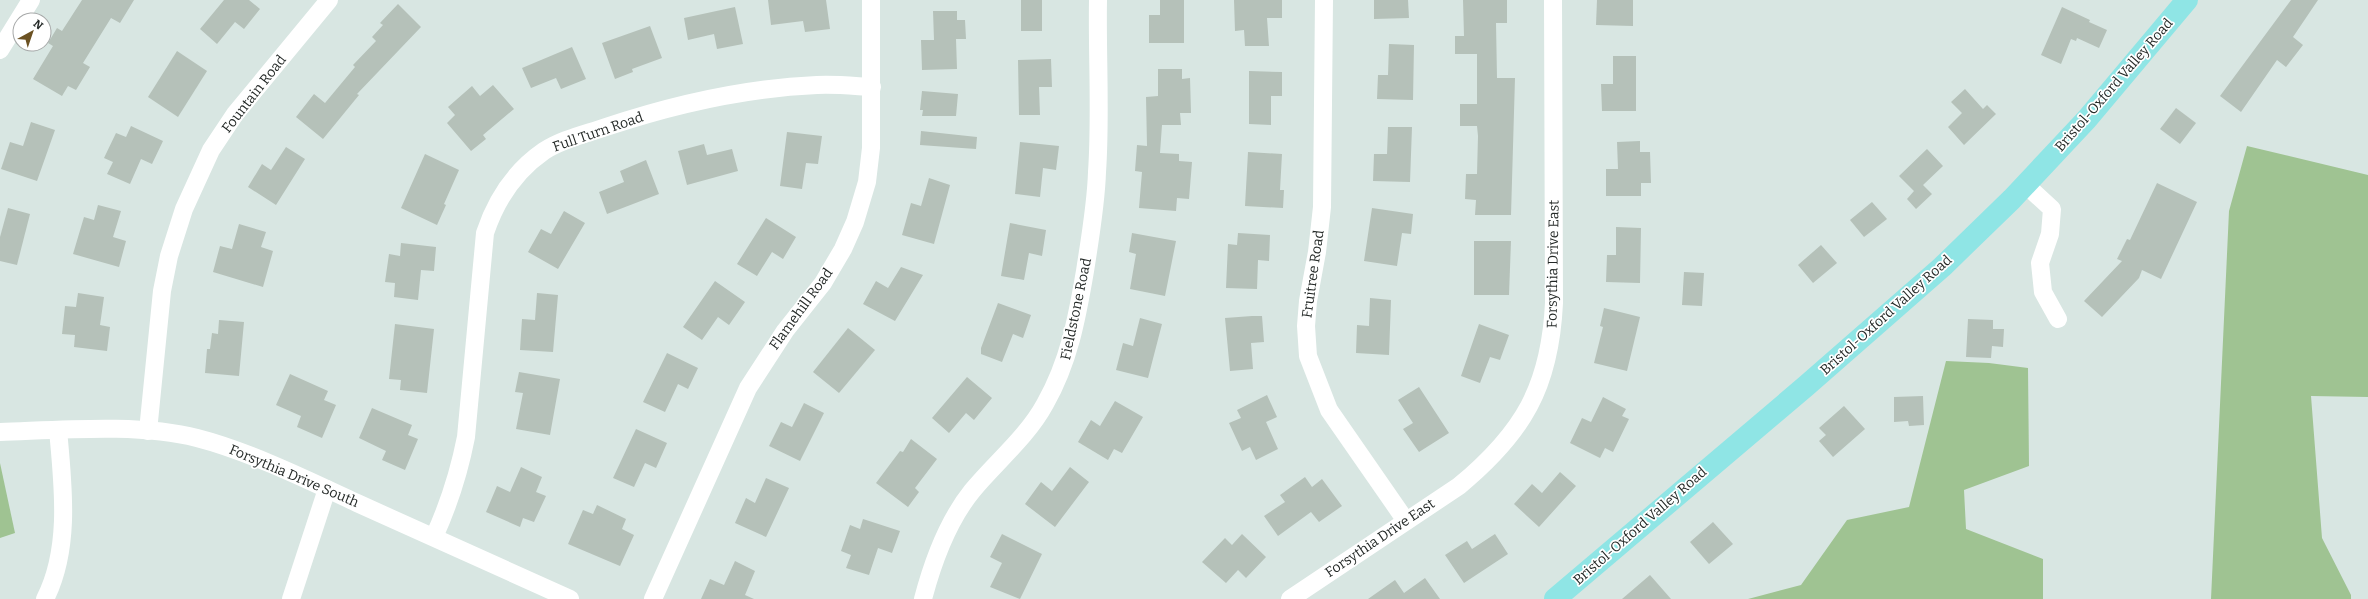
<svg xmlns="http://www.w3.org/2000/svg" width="2368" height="599" font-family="Bitter,serif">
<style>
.green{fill:#9fc392}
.building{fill:#b5c1b9}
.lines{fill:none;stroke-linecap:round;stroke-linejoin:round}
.minor{stroke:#fff;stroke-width:18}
.major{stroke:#8fe5e5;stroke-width:22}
.labels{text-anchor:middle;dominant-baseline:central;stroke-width:3.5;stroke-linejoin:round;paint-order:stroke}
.street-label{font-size:14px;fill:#242927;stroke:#fff}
</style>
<rect width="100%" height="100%" fill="#d8e6e2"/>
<!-- green -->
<g class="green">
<polygon points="2247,146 2368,175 2368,397 2311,396 2322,538 2351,595 2351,599 2211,599 2229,211"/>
<polygon points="1946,361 1989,363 2028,368 2029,466 1964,490 1966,529 2043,559 2043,599 1748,599 1801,585 1847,520 1909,507"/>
<polygon points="0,463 15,533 0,538"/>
</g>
<!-- building -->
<g class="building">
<polygon points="82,0 134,0 120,23 111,18 83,63 90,67 76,90 68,86 62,96 33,79 53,46 48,43 57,28 62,31"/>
<polygon points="224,0 249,0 260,9 244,29 235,22 217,44 200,29"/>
<polygon points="768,0 826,0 830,29 805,32 803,21 771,25"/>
<rect x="1021" y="0" width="21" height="31"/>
<polygon points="1160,0 1184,0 1184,43 1149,43 1149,15 1160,15"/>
<polygon points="1234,0 1282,0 1282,18 1267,18 1269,46 1245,46 1244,30 1235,31"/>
<polygon points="1374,0 1408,0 1409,18 1374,19"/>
<polygon points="1463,0 1507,0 1507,23 1496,23 1497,78 1515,78 1511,215 1475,215 1476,200 1465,199 1466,174 1477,174 1478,136 1477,126 1460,126 1460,104 1477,104 1477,54 1455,54 1455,36 1464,36"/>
<polygon points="1597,0 1633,0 1633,26 1596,25"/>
<polygon points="2291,0 2318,0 2293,37 2303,45 2286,67 2277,60 2241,112 2220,96"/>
<polygon points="398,4 421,27 357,94 359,95 323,139 296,117 314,94 325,103 355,67 353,65 376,41 372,37 383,25 380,23"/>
<polygon points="735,7 743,44 717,49 714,34 688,40 684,18"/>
<polygon points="2062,7 2090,20 2089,22 2107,30 2099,48 2077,38 2076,41 2071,39 2061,64 2041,55"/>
<polygon points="933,11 957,11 957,20 965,20 966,39 956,39 957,69 922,70 921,40 934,40"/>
<polygon points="650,26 662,58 632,69 633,72 615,79 602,43"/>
<polygon points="1389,44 1414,45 1413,100 1377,99 1378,75 1388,75"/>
<polygon points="572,47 586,79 561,89 556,78 531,88 522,68"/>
<polygon points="177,51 207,71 178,117 148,97"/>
<polygon points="1613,56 1636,56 1636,111 1602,111 1601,84 1613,84"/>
<polygon points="1051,59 1052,87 1039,87 1040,115 1019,115 1018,60"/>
<polygon points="1158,69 1182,69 1182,79 1190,78 1191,113 1180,113 1181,125 1162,125 1160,153 1179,154 1179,161 1192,162 1189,199 1177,198 1176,211 1139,208 1142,172 1135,171 1137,145 1147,146 1146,97 1158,96"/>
<polygon points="1249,71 1282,72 1282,96 1271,96 1271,125 1249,124"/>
<polygon points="493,85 514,109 483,135 486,139 471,151 447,123 455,115 448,107 472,86 480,96"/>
<polygon points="1965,89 1983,109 1987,105 1996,114 1964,145 1948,127 1962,113 1951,102"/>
<polygon points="922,91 958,94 956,116 922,116 923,110 920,110"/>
<polygon points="2176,108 2196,123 2180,144 2160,129"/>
<polygon points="31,122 55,130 37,181 1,169 10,142 23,146"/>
<polygon points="131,126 163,141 152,164 141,159 130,184 107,174 113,162 104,158 116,133 126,137"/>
<polygon points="1388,127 1412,127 1410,182 1373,181 1374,154 1387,154"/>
<polygon points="921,131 977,137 976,149 920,145"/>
<polygon points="787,132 822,136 818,164 806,163 802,189 780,186"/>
<polygon points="1640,141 1640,152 1650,152 1651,183 1641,183 1641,196 1606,196 1606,169 1618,169 1617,142"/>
<polygon points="1020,142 1059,146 1056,170 1043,168 1040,197 1015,194"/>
<polygon points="704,144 707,155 732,149 738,171 687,185 678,151"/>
<polygon points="286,147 305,159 276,205 248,187 262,164 271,170"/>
<polygon points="1927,149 1943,166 1923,185 1932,194 1916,209 1907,199 1914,191 1899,176"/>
<polygon points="1248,152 1282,154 1280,190 1284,190 1283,208 1245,206"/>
<polygon points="425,154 459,170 444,204 446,205 437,225 401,208"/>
<polygon points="646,160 659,194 607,214 599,192 624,182 620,171"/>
<polygon points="929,178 950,185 934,244 902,235 911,203 921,206"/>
<polygon points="2157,183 2197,202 2161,279 2142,270 2139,278 2102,317 2084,301 2122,261 2117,259 2127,239 2130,240"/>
<polygon points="1872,202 1887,219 1864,237 1850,220"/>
<polygon points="98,205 121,211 113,237 126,241 119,267 73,254 84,217 94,220"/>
<polygon points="8,208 30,214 17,265 0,261 0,237"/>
<polygon points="1372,208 1413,214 1411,234 1402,233 1397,266 1364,261"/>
<polygon points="564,211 585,223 558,269 528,252 541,229 551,234"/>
<polygon points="766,218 796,237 783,259 772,252 757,276 737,264"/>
<polygon points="1010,223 1046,230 1042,256 1029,253 1024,280 1001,276"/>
<polygon points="239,224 266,232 261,247 273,251 263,287 213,272 220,246 232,249"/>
<polygon points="1616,227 1641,228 1640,283 1606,282 1607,255 1616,255"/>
<polygon points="1132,233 1176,241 1165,296 1130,289 1136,254 1129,252"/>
<polygon points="1238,233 1270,235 1269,261 1258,260 1257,289 1226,288 1228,244 1237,245"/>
<polygon points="1474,241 1511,241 1509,295 1474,295"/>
<polygon points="401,243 436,247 434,271 421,270 418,300 394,297 395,283 385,282 389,254 400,256"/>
<polygon points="1821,245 1837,263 1813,283 1798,265"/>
<polygon points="901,267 923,275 895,321 863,304 876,281 888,288"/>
<polygon points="1684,272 1704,273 1702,306 1682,305"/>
<polygon points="715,281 745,302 729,325 718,317 702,340 683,327"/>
<polygon points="78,293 104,297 100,325 110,327 107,351 74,347 75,335 62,334 65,306 76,307"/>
<polygon points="537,293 558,295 553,352 520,350 522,319 535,320"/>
<polygon points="1370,298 1391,300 1389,355 1356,353 1357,325 1369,326"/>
<polygon points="998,303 1031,315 1023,338 1013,334 1002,362 981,354 981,348"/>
<polygon points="1604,308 1640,317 1627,371 1594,363 1603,327 1600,326"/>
<polygon points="1252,316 1262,316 1264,342 1251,343 1253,369 1230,371 1225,318"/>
<polygon points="1140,318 1162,324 1148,378 1116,370 1123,343 1133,346"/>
<polygon points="1968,319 1993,320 1993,329 2004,329 2003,347 1992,346 1991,358 1966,357"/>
<polygon points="219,320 244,322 239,376 205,373 207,349 210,349 212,333 218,334"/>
<polygon points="395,324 434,329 427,393 400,390 401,380 389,379"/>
<polygon points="1479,324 1509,335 1500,360 1490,357 1480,383 1461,376"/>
<polygon points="848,328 875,350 839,393 813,372"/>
<polygon points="667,353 698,368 688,389 678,384 665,412 643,402"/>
<polygon points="519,372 560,379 550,435 516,429 523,393 515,392"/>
<polygon points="290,374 328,391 324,400 336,405 322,438 297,427 301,416 276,405"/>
<polygon points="967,377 992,398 974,420 966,413 949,433 932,418"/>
<polygon points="1419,387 1449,433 1419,452 1403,429 1413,423 1398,400"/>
<polygon points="1267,395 1277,417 1266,422 1278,449 1256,460 1250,447 1242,451 1229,423 1241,418 1237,410"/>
<polygon points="1923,396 1924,425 1909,426 1908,421 1894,422 1894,397"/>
<polygon points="1603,397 1626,409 1622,416 1629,419 1613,452 1605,448 1600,458 1570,443 1582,418 1591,422"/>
<polygon points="1115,401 1143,417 1122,453 1114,449 1108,460 1078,442 1091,420 1100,426"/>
<polygon points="804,403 824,413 800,461 769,446 781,422 792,427"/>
<polygon points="1844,406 1865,429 1833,457 1819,441 1826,435 1819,428"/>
<polygon points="372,408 412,425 408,435 418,439 405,470 382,460 386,451 359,438"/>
<polygon points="636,429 667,443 656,468 645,463 634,487 613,478"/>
<polygon points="911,439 937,459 915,488 919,492 908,507 876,483 900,451 903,452"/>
<polygon points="521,467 542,477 536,492 546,496 534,522 523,518 520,527 486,512 497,486 510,492"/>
<polygon points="1070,467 1089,482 1055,527 1025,504 1041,482 1052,491"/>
<polygon points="1560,472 1576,486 1539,527 1514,504 1532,484 1542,493"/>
<polygon points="1305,477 1312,487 1322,479 1342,506 1319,522 1311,512 1278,536 1264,516 1285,502 1280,495"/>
<polygon points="766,478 789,488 766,537 735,523 746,498 755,503"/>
<polygon points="597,505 626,519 622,529 634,535 620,566 568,544 583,510 593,514"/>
<polygon points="863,519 900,531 892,553 878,548 869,575 846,568 851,555 841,551 850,525 860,529"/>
<polygon points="1713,522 1733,544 1709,564 1690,542"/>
<polygon points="1002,534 1042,554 1020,599 990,587 1002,563 990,557"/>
<polygon points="1242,534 1266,557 1246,578 1238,570 1226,583 1202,562 1225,538 1232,545"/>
<polygon points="1495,534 1508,554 1464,583 1445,555 1467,541 1472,549"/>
<polygon points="735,561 755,571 745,595 754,599 701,599 710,579 724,585"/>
<polygon points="1650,575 1671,599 1622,599"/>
<polygon points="1425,578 1440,599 1368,599 1395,580 1404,593"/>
</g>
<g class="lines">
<!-- minor -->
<g class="minor">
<polyline points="1324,0 1322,207 1317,252 1308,301 1306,326 1308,356 1329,410 1406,521"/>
<polyline points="0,50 31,0"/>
<polyline points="2026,185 2052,209 2050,234 2040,263 2043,292 2058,319"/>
<polyline points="148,431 162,291 169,256 184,209 211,150 235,114 329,0"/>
<path d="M0,432C59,430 140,423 197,438C248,451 308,480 357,503C428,535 499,567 570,599"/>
<path d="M434,537C449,504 459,473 466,437L485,233C496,200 515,171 544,151C562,139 586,134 606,127C675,104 745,88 817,85C835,84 854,86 872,87"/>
<path d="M45,599C71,548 63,485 58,430"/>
<polyline points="291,599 327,489"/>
<polyline points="653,599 748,388 785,331 823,283 843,249 855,222 867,182 871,148 871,0"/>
<path d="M923,599C933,561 947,522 972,491C996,462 1027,437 1045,404C1069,362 1077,318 1085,271C1090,238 1096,205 1097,172C1101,115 1097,57 1098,0"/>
<path d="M1290,599L1459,486C1523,433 1550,387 1554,303L1553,0"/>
</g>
<!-- major -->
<polyline class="major" points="1555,599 1806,386 1942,267 2012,199 2087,119 2187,0"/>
</g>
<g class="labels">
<!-- street labels -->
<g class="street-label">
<text transform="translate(2114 85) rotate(-49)">Bristol-Oxford Valley Road</text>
<text transform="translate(254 94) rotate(-52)">Fountain Road</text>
<text transform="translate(598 132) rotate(-19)">Full Turn Road</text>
<text transform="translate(1553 264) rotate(-89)">Forsythia Drive East</text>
<text transform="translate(1313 274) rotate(-82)">Fruitree Road</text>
<text transform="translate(801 309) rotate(-54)">Flamehill Road</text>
<text transform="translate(1076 309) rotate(-78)">Fieldstone Road</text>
<text transform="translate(1886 315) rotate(-42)">Bristol-Oxford Valley Road</text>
<text transform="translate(294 476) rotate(23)">Forsythia Drive South</text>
<text transform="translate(1640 526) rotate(-41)">Bristol-Oxford Valley Road</text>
<text transform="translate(1380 538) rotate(-34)">Forsythia Drive East</text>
</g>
</g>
<!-- north arrow -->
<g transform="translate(32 32) rotate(40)"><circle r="19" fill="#ffffff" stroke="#a7a9a9"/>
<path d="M0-3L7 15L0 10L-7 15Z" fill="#6b5122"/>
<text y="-6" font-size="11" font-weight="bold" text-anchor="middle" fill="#242927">N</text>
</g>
</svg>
